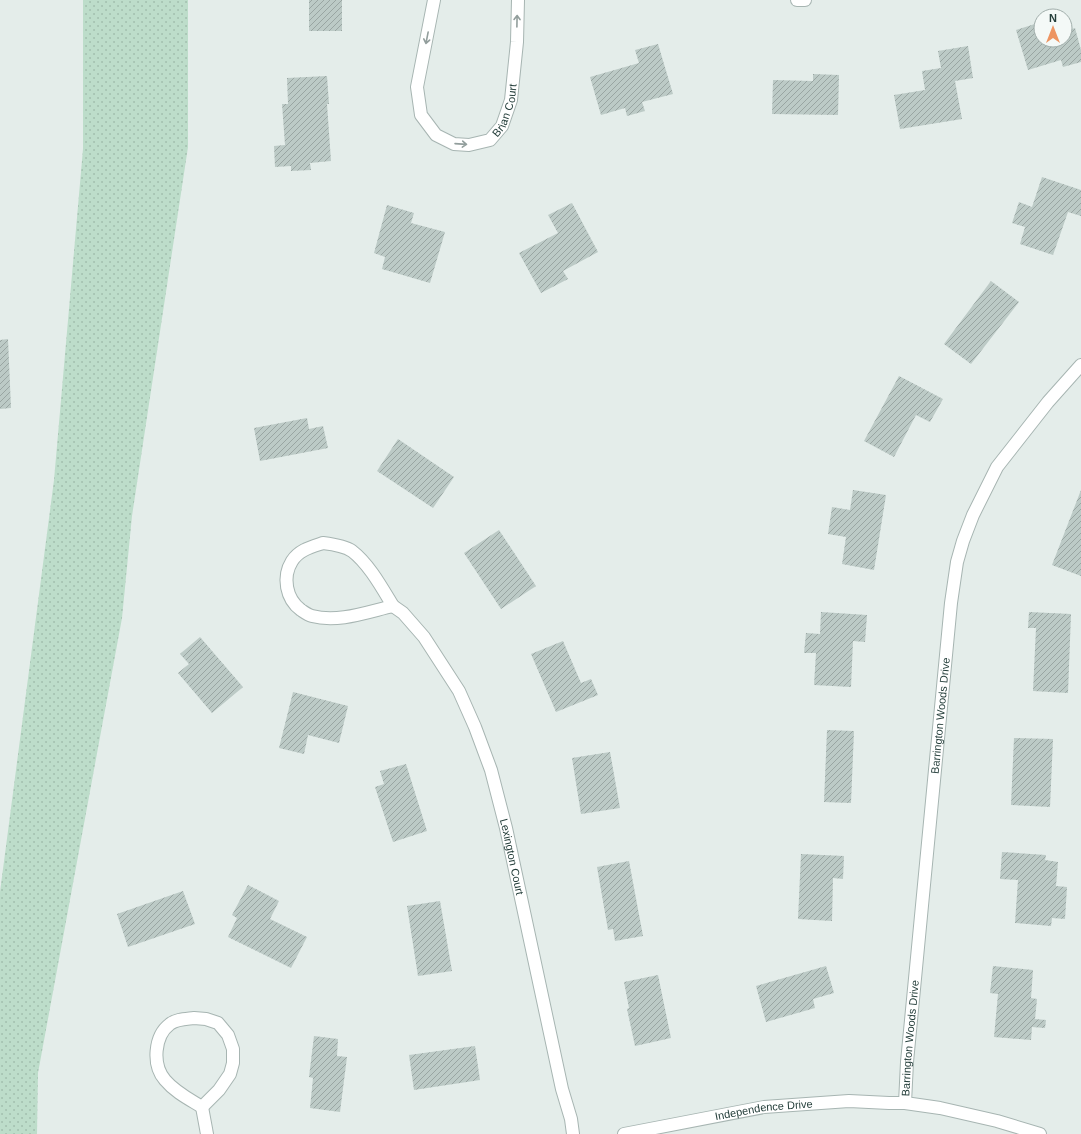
<svg xmlns="http://www.w3.org/2000/svg" width="1081" height="1134" font-family="Helvetica,sans-serif">
<style>
.grass{fill:url(#grass-dots)}
.building{fill:url(#building-hatch)}
.lines{fill:none;stroke-linecap:round;stroke-linejoin:round}
.minor-casing{stroke:#a7b5b2;stroke-width:14}
.minor{stroke:#fff;stroke-width:12}
.oneway{stroke:#929e9c}
.labels{text-anchor:middle;dominant-baseline:central;stroke-width:3;stroke-linejoin:round;paint-order:stroke}
.street-label{font-size:11px;fill:#243e3a;stroke:#f4f9f7}
</style>
<defs>
<pattern id="grass-dots" width="8" height="8" patternUnits="userSpaceOnUse"><rect width="8" height="8" fill="#bdddca"/><path d="M2 2h.1M6 6h.1" fill="none" stroke="#a2bfae" stroke-width="1.8" stroke-linecap="round"/></pattern>
<pattern id="building-hatch" width="6" height="6" patternUnits="userSpaceOnUse"><rect width="6" height="6" fill="#bccac6"/><path d="M-1 1l2-2M0 6l6-6M5 7l2-2" fill="none" stroke="#99a5a2"/></pattern>
</defs>
<rect width="100%" height="100%" fill="#e4edea"/>
<!-- grass -->
<polygon class="grass" points="83,0 188,0 188,147 132,516 122,618 38,1073 37,1134 0,1134 0,892 54,480 83,149"/>
<!-- building -->
<g class="building">
<rect x="309" y="0" width="33" height="31"/>
<polygon points="1041,22 1041,40 1065,40 1065,31 1075,28 1081,50 1081,62 1063,67 1061,60 1028,70 1016,30"/>
<polygon points="658,44 673,94 642,102 645,111 627,116 625,108 601,115 590,77 639,63 635,50"/>
<polygon points="968,46 973,78 955,81 962,119 900,129 894,95 925,90 922,71 941,68 938,51"/>
<polygon points="813,74 839,75 838,115 772,114 773,80 813,81"/>
<polygon points="327,76 329,104 327,104 331,161 310,163 311,170 291,171 291,166 275,167 274,146 285,145 282,104 288,104 287,78"/>
<polygon points="1042,177 1081,190 1081,216 1068,212 1053,255 1020,244 1025,227 1012,223 1019,202 1032,207"/>
<polygon points="572,203 598,252 563,271 568,279 541,293 519,253 558,233 548,215"/>
<polygon points="387,205 414,213 411,223 445,232 430,283 382,269 385,257 374,253"/>
<polygon points="991,281 1019,302 971,364 944,344"/>
<polygon points="8,339 11,408 0,409 0,340"/>
<polygon points="899,376 943,399 930,422 916,415 894,457 864,441"/>
<polygon points="307,418 309,429 323,426 328,448 260,461 254,428"/>
<polygon points="398,439 454,477 433,508 377,471"/>
<polygon points="853,490 886,495 874,570 842,564 846,537 828,534 832,507 850,510"/>
<polygon points="1081,490 1081,576 1052,565"/>
<polygon points="499,530 536,586 501,609 464,553"/>
<polygon points="821,612 867,615 865,642 853,641 851,687 814,685 816,653 804,653 806,633 820,634"/>
<polygon points="1029,612 1071,614 1068,693 1033,691 1036,628 1028,628"/>
<polygon points="200,637 243,687 212,713 178,673 189,664 180,654"/>
<polygon points="563,641 581,683 591,679 598,695 556,712 531,654"/>
<polygon points="293,692 348,706 339,743 308,735 304,754 279,748"/>
<polygon points="827,730 854,731 851,803 824,802"/>
<polygon points="1014,738 1053,739 1050,807 1011,805"/>
<polygon points="610,752 620,808 581,814 572,758"/>
<polygon points="406,764 427,831 393,842 375,787 384,784 380,771"/>
<polygon points="1002,852 1046,855 1045,860 1058,862 1056,886 1067,887 1065,919 1052,918 1051,926 1015,923 1018,880 1000,879"/>
<polygon points="801,854 844,856 843,879 833,878 832,921 798,919"/>
<polygon points="629,861 643,936 615,941 613,929 608,930 597,867"/>
<polygon points="248,885 279,901 270,919 307,937 291,968 228,937 237,918 232,915"/>
<polygon points="183,891 195,924 128,947 117,914"/>
<polygon points="440,901 452,971 418,976 407,906"/>
<polygon points="826,966 834,993 813,999 815,1008 766,1022 756,986"/>
<polygon points="993,966 1033,970 1031,998 1037,999 1035,1019 1046,1020 1045,1028 1032,1027 1031,1040 994,1037 998,994 990,993"/>
<polygon points="658,975 671,1038 635,1046 627,1009 629,1008 624,982"/>
<polygon points="314,1036 338,1039 337,1056 347,1057 340,1112 310,1108 313,1078 309,1077"/>
<polygon points="475,1046 480,1080 414,1090 409,1055"/>
</g>
<g class="lines">
<defs>
<g id="minor">
<path id="s1" d="M434,0L417,87L421,115L436,135L454,144L469,145L490,140L502,126L511,100L517,42L518,0"/>
<polyline points="797,0 805,0"/>
<path d="M323,543C331,544 345,546 352,551C369,564 382,588 393,606C367,612 338,623 312,616C308,615 304,612 301,610C286,599 282,577 292,561C299,550 311,547 323,543Z"/>
<path id="s2" d="M393,606L403,613L424,637L459,691L475,727L491,770L506,828L562,1089L571,1119L573,1134"/>
<path d="M194,1018L206,1019L218,1023L228,1035L233,1049V1063L230,1074L219,1090L202,1107C189,1099 175,1092 165,1080C152,1065 154,1036 170,1024C176,1019 186,1019 194,1018Z"/>
<path id="s3" d="M905,1103L907,1062L951,603L957,562L963,541L973,515L997,467L1048,402L1081,365"/>
<polyline points="202,1107 207,1134"/>
<path id="s4" d="M624,1134L764,1107L849,1101L889,1103H905L940,1108L997,1121L1040,1134"/>
</g>
</defs>
<!-- minor casing -->
<use href="#minor" class="minor-casing"/>
<!-- minor -->
<use href="#minor" class="minor"/>
</g>
<!-- one-way arrows -->
<defs><path id="oneway-shaft" d="M-6 0H5M1.5-3L5.5 0L1.5 3" fill="none" stroke-width="1.6" stroke-linecap="round" stroke-linejoin="round"/></defs>
<g class="oneway">
<use href="#oneway-shaft" transform="translate(517 21) rotate(-89)"/>
<use href="#oneway-shaft" transform="translate(427 38) rotate(101)"/>
<use href="#oneway-shaft" transform="translate(461 144) rotate(4)"/>
</g>
<g class="labels">
<!-- street labels -->
<g class="street-label">
<text stroke="none"><textPath href="#s1" startOffset="233">Brian Court</textPath></text>
<text stroke="none"><textPath href="#s3" startOffset="389">Barrington Woods Drive</textPath></text>
<text stroke="none"><textPath href="#s2" startOffset="283">Lexington Court</textPath></text>
<text stroke="none"><textPath href="#s3" startOffset="65">Barrington Woods Drive</textPath></text>
<text stroke="none"><textPath href="#s4" startOffset="142">Independence Drive</textPath></text>
</g>
</g>
<!-- north arrow -->
<g transform="translate(1053 28)"><circle r="19" fill="#f4f9f7" stroke="#a1aeab"/>
<path d="M0-3L7 15L0 10L-7 15Z" fill="#ed9461"/>
<text y="-6" font-size="11" font-weight="bold" text-anchor="middle" fill="#243e3a">N</text>
</g>
</svg>
